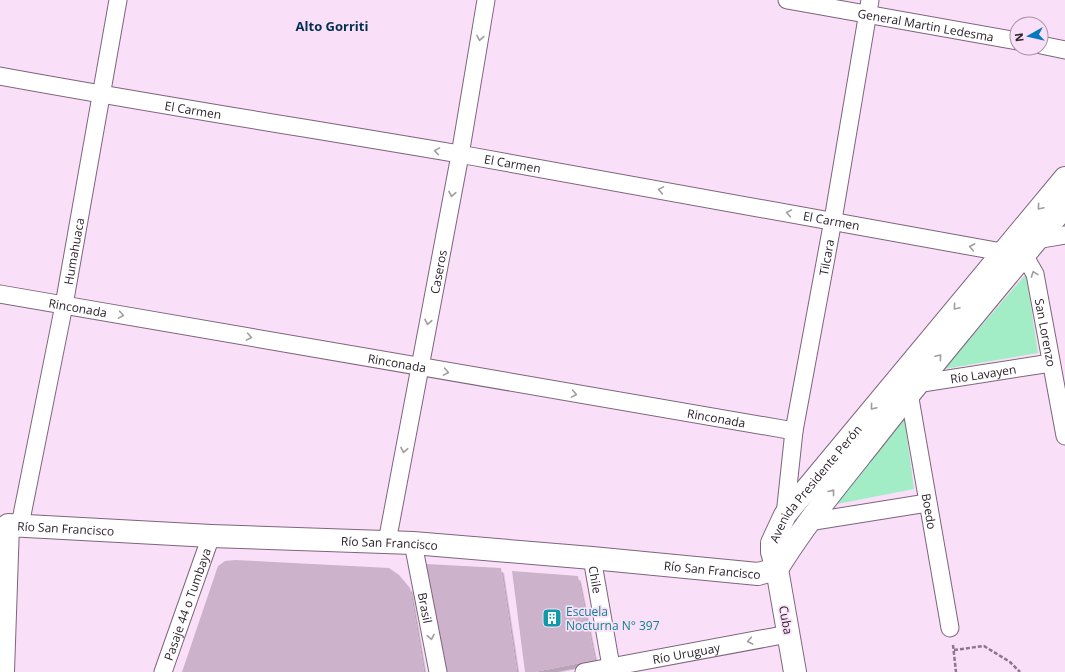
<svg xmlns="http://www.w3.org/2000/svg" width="1065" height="672" font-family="'Open Sans',sans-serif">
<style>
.green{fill:#a3edc6}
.building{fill:#ccb2ca;filter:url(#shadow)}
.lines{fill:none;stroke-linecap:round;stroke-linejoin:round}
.minor-casing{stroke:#7d657b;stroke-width:19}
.major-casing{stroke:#7d657b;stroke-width:24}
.path{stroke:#8a7888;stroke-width:2.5;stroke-dasharray:4 2;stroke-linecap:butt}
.minor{stroke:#fff;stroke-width:17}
.major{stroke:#fff;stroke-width:22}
.oneway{stroke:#a09ca0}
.labels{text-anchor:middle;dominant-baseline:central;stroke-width:3.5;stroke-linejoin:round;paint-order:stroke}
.street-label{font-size:12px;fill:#2c222b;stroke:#fadff8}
.culture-label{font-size:12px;fill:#0d838f;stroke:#fadff8;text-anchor:start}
.neighbourhood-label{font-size:13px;font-weight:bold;fill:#002f52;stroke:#fadff8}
</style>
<defs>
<filter id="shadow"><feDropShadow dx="2.5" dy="4.5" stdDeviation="0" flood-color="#0004"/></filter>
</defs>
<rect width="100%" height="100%" fill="#fadff8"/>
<!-- green -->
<g class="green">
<polygon points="1026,274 1038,353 944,369"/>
<polygon points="904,414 914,489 837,504"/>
</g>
<!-- building -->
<g class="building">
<polygon points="235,560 389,568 399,575 410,588 424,672 182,672 218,566 225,561"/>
<polygon points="426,564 501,568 517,672 447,672"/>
<polygon points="512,571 578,576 595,660 534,672 525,672"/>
</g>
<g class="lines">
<defs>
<g id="minor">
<path id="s1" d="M787,0L1017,41"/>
<polyline points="1041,45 1065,50"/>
<path id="s2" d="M0,76C153,104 306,128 459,154C640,185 821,218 1002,252L1024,255L1035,274L1065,436"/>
<polyline points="1032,238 1036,240 1065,235"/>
<path id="s3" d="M0,294L794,431"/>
<path id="s4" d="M916,384L1051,363"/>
<path id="s5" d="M909,393L950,628"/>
<path id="s6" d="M785,515L794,431L833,220L870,0"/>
<polyline points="808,522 927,503"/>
<path id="s7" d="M20,525L64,305L118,0"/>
<path id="s8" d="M387,542L460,155L486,0"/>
<path id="s9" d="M413,543L438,672"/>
<path id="s10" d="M592,558L612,672"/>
<path id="s11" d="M163,672L211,536"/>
<path id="s12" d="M584,672L788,634"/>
</g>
<g id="major">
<path d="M777,569C804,525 837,485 869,445C932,364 999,285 1065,206"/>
<path id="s13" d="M3,672L8,525L211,536L413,543L592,558L758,574L777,569"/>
<path id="s14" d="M795,672L777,569L772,552V543L785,515L1065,178"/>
</g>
</defs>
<!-- minor casing -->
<use href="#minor" class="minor-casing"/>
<!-- major casing -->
<use href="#major" class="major-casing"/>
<!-- path -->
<g class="path">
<polyline points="953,645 956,672"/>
<polyline points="954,650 984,646 1010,662 1020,672"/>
</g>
<!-- minor -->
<use href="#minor" class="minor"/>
<!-- major -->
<use href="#major" class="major"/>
</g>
<!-- one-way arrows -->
<defs><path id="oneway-chevron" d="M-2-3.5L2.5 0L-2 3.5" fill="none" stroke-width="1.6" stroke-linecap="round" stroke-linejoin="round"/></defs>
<g class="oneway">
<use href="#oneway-chevron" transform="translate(480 38) rotate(100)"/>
<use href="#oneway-chevron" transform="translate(437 151) rotate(-171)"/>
<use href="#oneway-chevron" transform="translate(661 190) rotate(-170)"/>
<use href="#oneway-chevron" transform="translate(452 194) rotate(101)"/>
<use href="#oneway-chevron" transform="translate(1040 207) rotate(130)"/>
<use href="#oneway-chevron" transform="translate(789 213) rotate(-170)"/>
<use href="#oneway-chevron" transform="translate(972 247) rotate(-169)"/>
<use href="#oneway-chevron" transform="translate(1034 274) rotate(-110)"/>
<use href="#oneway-chevron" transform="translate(956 307) rotate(130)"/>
<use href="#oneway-chevron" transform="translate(121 315) rotate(10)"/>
<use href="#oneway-chevron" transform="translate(428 322) rotate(101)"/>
<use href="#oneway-chevron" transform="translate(249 337) rotate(10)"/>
<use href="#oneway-chevron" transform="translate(939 357) rotate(-50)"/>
<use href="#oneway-chevron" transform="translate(446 372) rotate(10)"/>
<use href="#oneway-chevron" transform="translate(574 394) rotate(10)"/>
<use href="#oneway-chevron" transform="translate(873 407) rotate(130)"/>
<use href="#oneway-chevron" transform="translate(404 450) rotate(101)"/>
<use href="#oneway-chevron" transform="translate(832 492) rotate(-52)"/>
<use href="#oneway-chevron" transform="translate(431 637) rotate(79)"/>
<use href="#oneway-chevron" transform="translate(750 641) rotate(169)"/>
</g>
<!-- icons -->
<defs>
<symbol id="building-square" viewBox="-11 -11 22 22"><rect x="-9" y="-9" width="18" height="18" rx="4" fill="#0f9aa8" stroke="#fadff8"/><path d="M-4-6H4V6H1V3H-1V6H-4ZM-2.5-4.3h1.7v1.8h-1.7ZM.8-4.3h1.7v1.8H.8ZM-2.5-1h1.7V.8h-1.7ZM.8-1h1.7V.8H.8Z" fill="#fff"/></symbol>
</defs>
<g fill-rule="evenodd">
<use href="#building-square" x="541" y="607" width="22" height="22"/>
</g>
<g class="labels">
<!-- street labels -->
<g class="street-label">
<text stroke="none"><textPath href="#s1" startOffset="141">General Martin Ledesma</textPath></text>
<text stroke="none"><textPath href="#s2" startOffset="196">El Carmen</textPath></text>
<text stroke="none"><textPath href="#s2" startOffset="520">El Carmen</textPath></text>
<text stroke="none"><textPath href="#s2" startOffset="844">El Carmen</textPath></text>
<text stroke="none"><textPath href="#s7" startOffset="279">Humahuaca</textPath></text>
<text stroke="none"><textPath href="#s6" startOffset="261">Tilcara</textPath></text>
<text stroke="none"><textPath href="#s8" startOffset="275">Caseros</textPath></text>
<text stroke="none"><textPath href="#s3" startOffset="79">Rinconada</textPath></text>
<text stroke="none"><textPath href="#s2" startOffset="1121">San Lorenzo</textPath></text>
<text stroke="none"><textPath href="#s3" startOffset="403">Rinconada</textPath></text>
<text stroke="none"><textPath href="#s4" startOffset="68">Río Lavayen</textPath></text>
<text stroke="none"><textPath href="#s3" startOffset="727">Rinconada</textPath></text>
<text stroke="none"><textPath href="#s14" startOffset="205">Avenida Presidente Perón</textPath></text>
<text stroke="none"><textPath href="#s5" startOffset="120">Boedo</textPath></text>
<text stroke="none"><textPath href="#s13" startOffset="205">Río San Francisco</textPath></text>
<text stroke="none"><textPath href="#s13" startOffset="529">Río San Francisco</textPath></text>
<text stroke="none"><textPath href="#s13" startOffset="853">Río San Francisco</textPath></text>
<text stroke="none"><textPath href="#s10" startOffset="22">Chile</textPath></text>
<text stroke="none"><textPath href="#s11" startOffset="72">Pasaje 44 o Tumbaya</textPath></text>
<text stroke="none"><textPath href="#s9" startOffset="66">Brasil</textPath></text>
<text transform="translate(786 620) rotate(80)">Cuba</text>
<text stroke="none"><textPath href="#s12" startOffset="104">Río Uruguay</textPath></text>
</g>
<!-- culture labels -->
<g class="culture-label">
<text x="566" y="611">Escuela<tspan x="566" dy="14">Nocturna N° 397</tspan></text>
</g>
<!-- neighbourhood labels -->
<g class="neighbourhood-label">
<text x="332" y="26">Alto Gorriti</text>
</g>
</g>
<!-- north arrow -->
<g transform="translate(1029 36) rotate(262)"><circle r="19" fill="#fadff8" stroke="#a893a6"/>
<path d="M0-3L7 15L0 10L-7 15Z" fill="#0378c1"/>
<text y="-6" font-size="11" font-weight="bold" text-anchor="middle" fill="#2c222b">N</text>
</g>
</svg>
